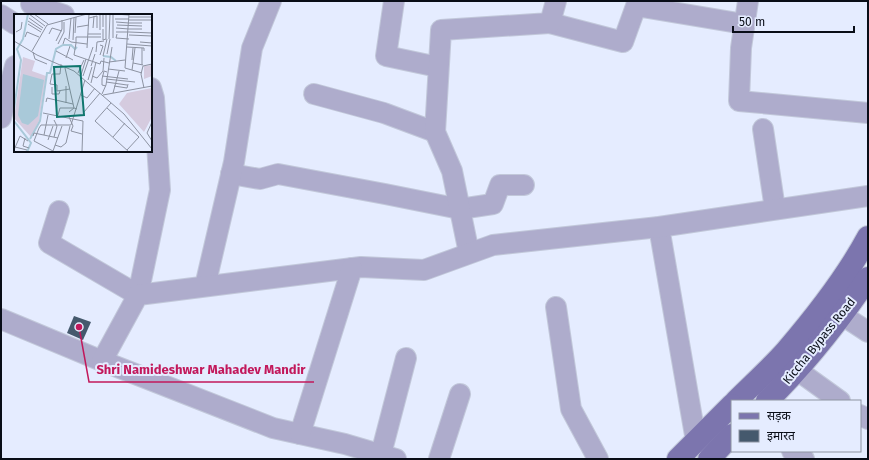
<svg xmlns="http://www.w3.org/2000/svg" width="869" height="460" font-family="'Fira Sans','Noto Sans Devanagari',sans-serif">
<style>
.building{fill:#45596d}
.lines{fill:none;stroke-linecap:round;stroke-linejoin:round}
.minor-casing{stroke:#c2c8da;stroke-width:22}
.major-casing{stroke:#c2c8da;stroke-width:24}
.minor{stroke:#aeaccc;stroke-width:20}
.major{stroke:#7c75ae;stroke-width:22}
.labels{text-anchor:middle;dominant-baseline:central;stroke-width:4;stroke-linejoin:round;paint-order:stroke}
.street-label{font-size:12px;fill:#090d17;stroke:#e5ecff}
.inset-river{fill:none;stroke:#a9c9d9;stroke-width:2}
.inset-road{fill:none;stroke:#8d93a2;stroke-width:1}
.view{fill:#0f766e;fill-opacity:0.15;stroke:#0f766e;stroke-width:2}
.inset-edge{fill:none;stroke:#090d17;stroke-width:2}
.leader{fill:none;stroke:#c2185b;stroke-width:1.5}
.callout-dot{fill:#c2185b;stroke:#e5ecff;stroke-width:1.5}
.callout-label{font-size:13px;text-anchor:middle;font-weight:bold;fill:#c2185b;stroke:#e5ecff;stroke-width:4;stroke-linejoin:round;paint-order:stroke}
</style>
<rect width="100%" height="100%" fill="#e5ecff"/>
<!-- building -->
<polygon class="building" points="74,316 91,322 83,340 67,333"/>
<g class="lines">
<defs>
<g id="minor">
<polyline points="394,1 386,56 438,67"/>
<polyline points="748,1 741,48 739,101 868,113"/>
<polyline points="31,4 64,15"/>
<polyline points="1,15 15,24"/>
<polyline points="550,23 623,42 636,6 744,24"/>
<polyline points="314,94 384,113 435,132"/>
<polyline points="1,118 15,66"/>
<polyline points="763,129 775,209"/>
<polyline points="231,174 260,179 278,174 385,194 460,209 493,204 500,185 524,185"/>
<polyline points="59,211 49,243 138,295 160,190 154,98 151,88"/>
<polyline points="659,227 696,441"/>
<polyline points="469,253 452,171 435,132 441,30 550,23 556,1"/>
<polyline points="205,286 234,162 252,48 271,1"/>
<polyline points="556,307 571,409 598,459"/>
<polyline points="842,315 868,332"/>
<polyline points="1,319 102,361 273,428 345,444 396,459"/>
<polyline points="102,361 138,295 361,267 424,270 493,245 659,227 868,196"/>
<polyline points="797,370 840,401"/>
<polyline points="860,415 868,419"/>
<polyline points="300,434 352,268"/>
<polyline points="792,451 804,459"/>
<polyline points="381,454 406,358"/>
<polyline points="439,459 460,394"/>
</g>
<g id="major">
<path d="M736,401C752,385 770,369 786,351C816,316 846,278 868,237"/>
<path d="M767,401C805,364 838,322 868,278"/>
<polyline points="678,459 732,405"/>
<polyline points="709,459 732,435"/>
</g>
</defs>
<!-- minor casing -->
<use href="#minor" class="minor-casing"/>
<!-- major casing -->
<use href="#major" class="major-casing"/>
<!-- minor -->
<use href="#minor" class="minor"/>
<!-- major -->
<use href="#major" class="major"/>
</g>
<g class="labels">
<!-- street labels -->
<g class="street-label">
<text transform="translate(819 341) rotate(-51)">Kiccha Bypass Road</text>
</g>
</g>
<!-- overview -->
<g transform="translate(14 14)">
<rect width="138" height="138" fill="#e5ecff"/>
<path d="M9,43L21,47L18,57L32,62L25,107L17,123L0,104ZM138,51V62L130,65V52ZM138,74V103L130,118L105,90L113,79Z" fill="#d5cbdf"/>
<path d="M9,60L30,66L24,102L14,111L8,109L4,101Z" fill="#a9c9d9"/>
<path class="inset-river" d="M89,42L97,43L102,47M0,95L7,46L3,35L9,25L14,0M0,107L17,129L13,138M16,125L26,107L33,59H36L42,35L49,31H57L61,35L63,33"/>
<path class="inset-road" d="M15,0L31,12M20,0L34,10M86,0V16M89,0V13M99,0V24M101,0L115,1M115,0L111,54L128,59M115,3H138M15,4L29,14M75,4L83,2V14M101,5H115M115,6H138M14,7L28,16M102,8L115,9M115,9H128M14,10L27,18M103,11L128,12M63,13L75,11M79,14L80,2M102,14L115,15M89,15V26L92,25V0M115,15H128M2,18L7,15L8,8M102,18H115M115,18L138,19M61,19L62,3M35,20L38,14L48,17M74,20H87M103,20L102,24L115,25M115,21L138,22M11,23L13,18L25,23M73,23H87M55,25L57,4M95,25L96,0M59,26L60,4M0,27L23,41L60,57L110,100L138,135M42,27L48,15V6M126,28L138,29M62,29L60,41L86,50L87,47L95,49M62,29V23H73M44,30L50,18V8M49,30L51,24L57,28L73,30M113,30L138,32M86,31L89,32L86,41M113,33L130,34V37M73,34L75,0M18,37L33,11L73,0M42,37L59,46M19,38L21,45L33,50M82,38L83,28L90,27M93,40L96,25M89,42L93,25M52,44L56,32M118,46L119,34M95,48L111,46M119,49L121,34M47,50L46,60H38L36,70L43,71V77L56,75M128,51V34M77,52L81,40M51,54L60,94L63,95M94,55L111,57M118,56L119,49L129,51M64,59L70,46M67,61L72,45M69,62L79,33M78,62L83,64L89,57L90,44M88,62L114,65M92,65L121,68M74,66L78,53M92,68L113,71M77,69L82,48M52,72V89M92,72L88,71V65L90,57L93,58M100,72L113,74L114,70M38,73V80H45L46,77M130,74L127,60L129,52L138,50M99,79L105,57M88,80L92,71L98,33M67,81L73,84L81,74M89,81L138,72M32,88L33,84L59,90M97,89L81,107L115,138M93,94L125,123L113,136M70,98L86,79M29,99L69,107L68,138M44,101L46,94H60L55,98M55,103L59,112L57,117L68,120M138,108L133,119L138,127M30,121L34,101M19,122L20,119L44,124M40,123L43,112L40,106M99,123L111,109M11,124L9,132L15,134M34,126L39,112M41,131L47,133L52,129L56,112M1,133L13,136M0,136L6,122L14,127M39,137L20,127L25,114L27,111H57L71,66M39,137L48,112"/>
<path class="view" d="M66,52L70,101L43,103L40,53Z"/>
<rect width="138" height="138" class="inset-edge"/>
</g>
<!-- callouts -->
<path class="leader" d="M79 327L89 382H314"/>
<circle class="callout-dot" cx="79" cy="327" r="4"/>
<g class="callout-label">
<text x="201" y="374">Shri Namideshwar Mahadev Mandir</text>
</g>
<!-- border -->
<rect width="869" height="460" fill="none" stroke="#090d17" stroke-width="4"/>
<!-- legend -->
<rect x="731" y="400" width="130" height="52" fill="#e5ecff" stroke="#8d93a2"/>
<rect x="739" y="413" width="20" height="6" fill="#7c75ae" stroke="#8d93a2"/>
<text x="767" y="420" font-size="12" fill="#090d17">सड़क</text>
<rect x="739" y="430" width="20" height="12" fill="#45596d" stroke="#8d93a2"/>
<text x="767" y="440" font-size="12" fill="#090d17">इमारत</text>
<!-- scale -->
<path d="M733 26v6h121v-6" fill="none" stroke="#090d17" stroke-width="2"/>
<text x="739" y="26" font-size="12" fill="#090d17" stroke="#e5ecff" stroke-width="3" paint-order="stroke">50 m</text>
</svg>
